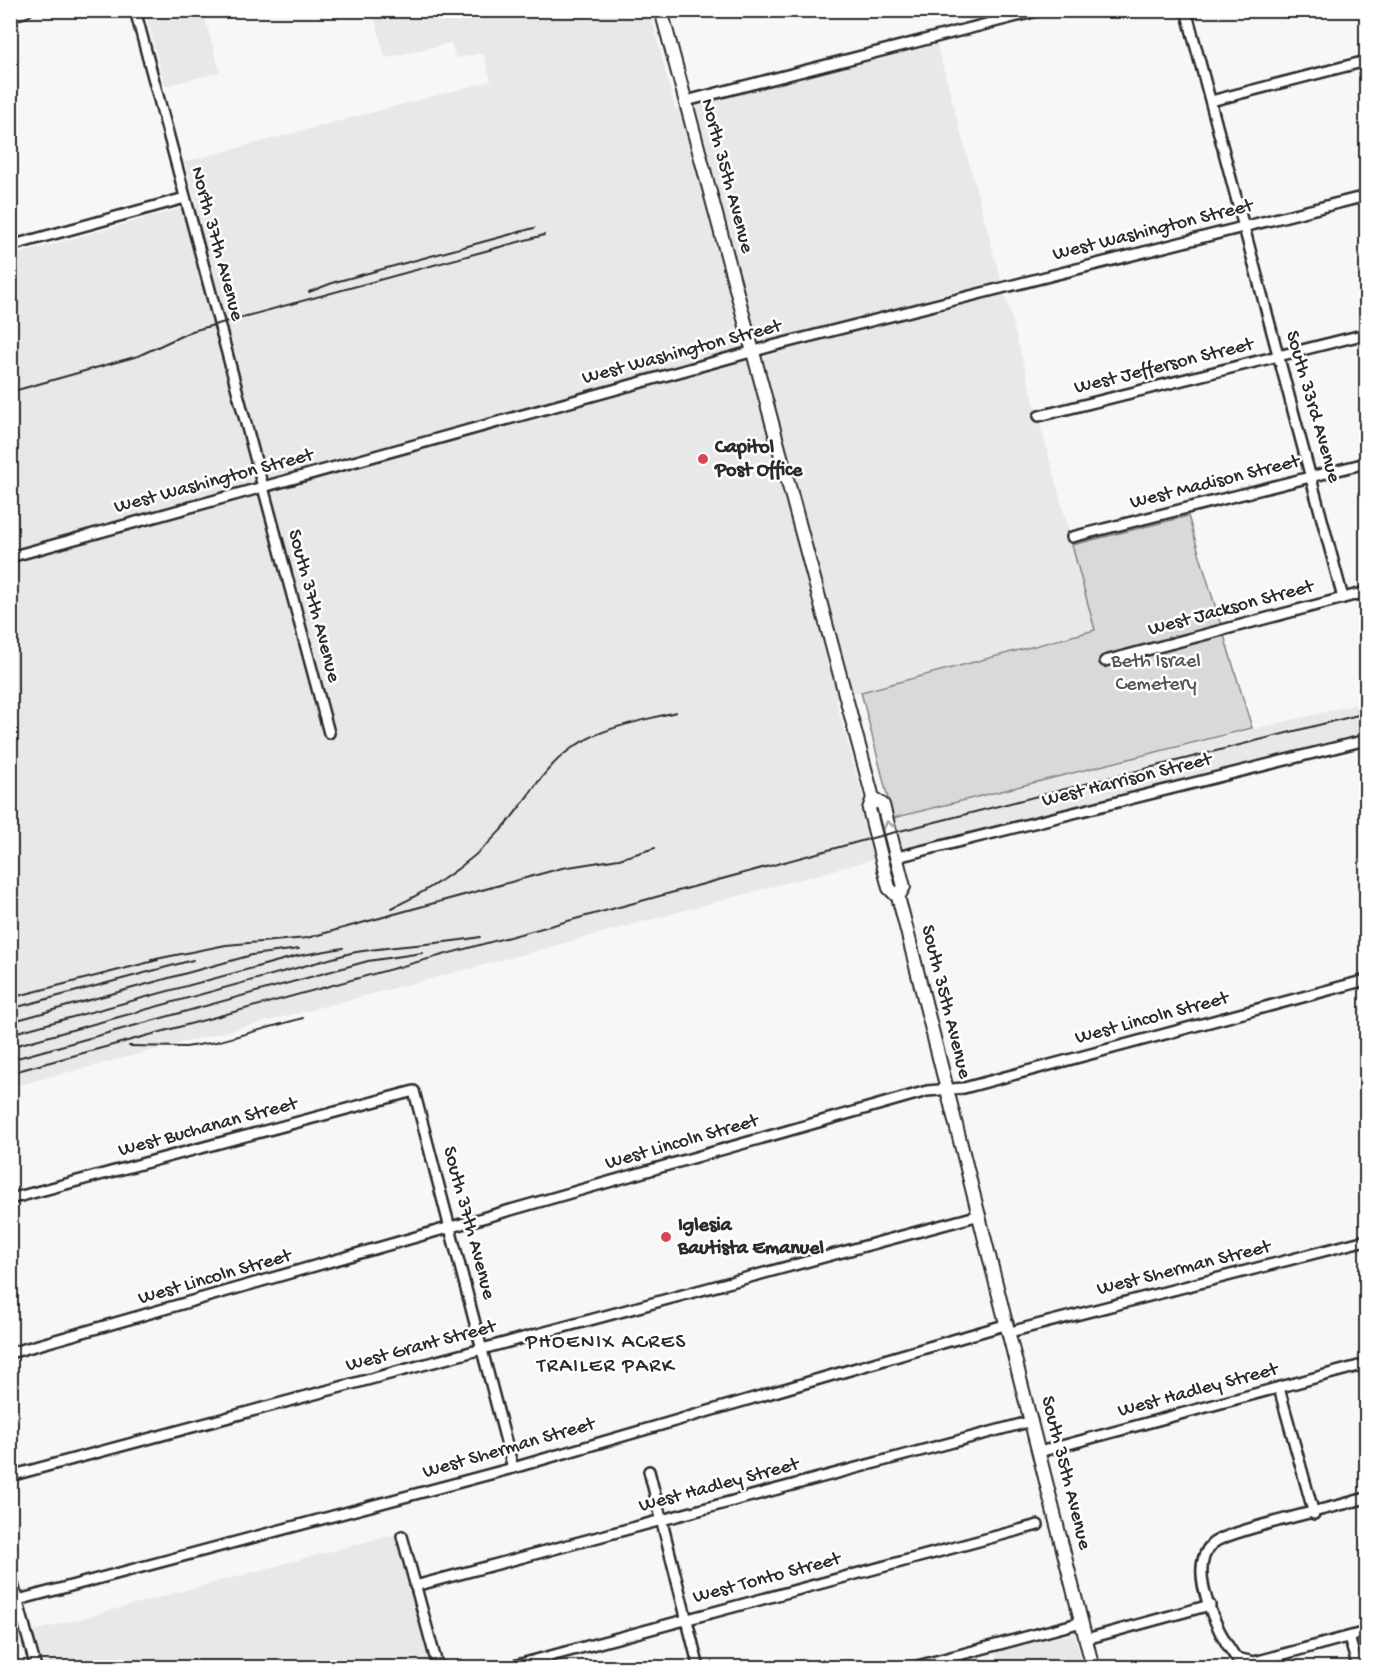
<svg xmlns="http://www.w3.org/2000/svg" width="1377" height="1678" font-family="'Gochi Hand',sans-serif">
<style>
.built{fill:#e8e8e8}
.green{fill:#d9d9d9;stroke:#828282;stroke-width:1.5}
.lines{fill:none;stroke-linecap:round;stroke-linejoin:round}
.minor-casing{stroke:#2b2b2b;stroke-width:14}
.major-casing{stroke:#2b2b2b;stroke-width:16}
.minor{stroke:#fff;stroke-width:9}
.major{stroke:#fff;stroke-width:12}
.rail{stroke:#2b2b2b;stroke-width:2}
.oneway{stroke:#a0a0a0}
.poi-dot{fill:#d1495b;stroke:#fff;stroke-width:2}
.labels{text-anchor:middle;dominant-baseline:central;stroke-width:5;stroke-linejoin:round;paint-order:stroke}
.street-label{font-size:20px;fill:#2b2b2b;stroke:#fff}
.poi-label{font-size:20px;font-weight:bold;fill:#2b2b2b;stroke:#fff;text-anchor:start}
.park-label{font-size:20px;fill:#565656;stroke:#fff}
.neighbourhood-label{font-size:21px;letter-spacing:1.5px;fill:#2b2b2b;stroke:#fff}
</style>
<rect width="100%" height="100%" fill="#f7f7f7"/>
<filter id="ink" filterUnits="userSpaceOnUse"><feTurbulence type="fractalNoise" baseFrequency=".0167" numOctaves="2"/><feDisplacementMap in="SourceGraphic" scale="12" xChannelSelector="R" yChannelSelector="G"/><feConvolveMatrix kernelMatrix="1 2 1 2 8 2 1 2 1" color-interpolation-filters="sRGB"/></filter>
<g filter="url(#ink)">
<!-- built -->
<g class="built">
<polygon points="145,11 203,11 220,72 165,86"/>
<polygon points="373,11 650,11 675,109 937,45 1096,630 835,698 870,822 1366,702 1366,734 878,858 472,968 11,1087 11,256 197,204 184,162 491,81 483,53 456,58 451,43 385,58"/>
<polygon points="399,1533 434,1667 44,1667 34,1631"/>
<polygon points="1074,1633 1083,1667 1000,1667 996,1651"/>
</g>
<!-- green -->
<polygon class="green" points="1188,516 1252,728 893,818 861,692 1095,630 1072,545"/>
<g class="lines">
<defs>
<g id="minor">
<polyline points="135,10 329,733"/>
<polyline points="1186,10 1343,598"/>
<polyline points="686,101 1041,10"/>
<polyline points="1211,101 1366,61"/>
<polyline points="10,246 185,198"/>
<polyline points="1039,416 1366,334"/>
<polyline points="1072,537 1366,463"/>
<polyline points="10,557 776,345 1366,196"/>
<polyline points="1105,661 1366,592"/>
<polyline points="897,857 1366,740"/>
<polyline points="10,1199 414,1091 513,1468"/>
<polyline points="1010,1332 1366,1240"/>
<polyline points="10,1353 927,1091 964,1088 1366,980"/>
<polyline points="1279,1388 1314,1514"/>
<polyline points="1039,1452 1366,1364"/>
<polyline points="649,1471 699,1668"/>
<polyline points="10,1476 980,1215"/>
<path d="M1366,1498C1341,1506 1225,1531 1212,1544C1185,1570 1219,1634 1236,1658L1254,1662L1366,1632"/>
<polyline points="402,1536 438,1668"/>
<polyline points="10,1573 36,1668"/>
<polyline points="415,1586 1032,1421"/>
<polyline points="18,1600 513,1468 1008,1324"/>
<polyline points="1349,1637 1358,1668"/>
<polyline points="1086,1639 1210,1605"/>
<polyline points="506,1668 1038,1525"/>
<polyline points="910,1668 1082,1622"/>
</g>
<g id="major">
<polyline points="661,10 873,798 869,809 889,888 898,897 903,915 1093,1668"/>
<polyline points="10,15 26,10"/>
<polyline points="873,798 883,805 904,887 898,897"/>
</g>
</defs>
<!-- minor casing -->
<use href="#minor" class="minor-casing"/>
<!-- major casing -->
<use href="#major" class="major-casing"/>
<!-- minor -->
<use href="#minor" class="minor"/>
<!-- major -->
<use href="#major" class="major"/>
<!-- rail -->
<g class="rail">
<polyline points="309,292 335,282 534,228"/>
<polyline points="10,392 138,356 192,331 544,235"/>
<path d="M392,908C436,887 482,856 512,817C531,793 546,766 572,748C602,727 641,721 676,712"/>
<polyline points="151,960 226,945 307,938 562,868 619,859 655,848"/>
<polyline points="10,998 158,960"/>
<polyline points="10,1009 193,960"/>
<polyline points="10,1022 252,955 299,949"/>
<polyline points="10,1034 297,956 343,948"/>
<polyline points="129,1046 186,1047 216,1042 303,1018"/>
<path d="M10,1047L351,953C394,945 437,945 480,937"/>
<polyline points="10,1060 368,961 422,953"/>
<polyline points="10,1073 876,837 1366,713"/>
</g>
</g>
<!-- one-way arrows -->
<defs><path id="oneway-chevron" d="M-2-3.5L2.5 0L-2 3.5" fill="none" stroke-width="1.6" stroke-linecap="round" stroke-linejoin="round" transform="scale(1.5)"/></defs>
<use class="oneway" href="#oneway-chevron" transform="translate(888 825) rotate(-105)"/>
</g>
<!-- markers -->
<g class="poi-dot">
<circle cx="703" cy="459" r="6"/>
<circle cx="666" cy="1237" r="6"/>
</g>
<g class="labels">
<!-- street labels -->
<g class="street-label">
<text transform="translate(726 176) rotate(75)">North 35th Avenue</text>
<text transform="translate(1153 231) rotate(-14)">West Washington Street</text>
<text transform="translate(216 244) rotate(75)">North 37th Avenue</text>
<text transform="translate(682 353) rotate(-15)">West Washington Street</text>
<text transform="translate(1164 367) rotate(-14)">West Jefferson Street</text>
<text transform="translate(1312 407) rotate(74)">South 33rd Avenue</text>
<text transform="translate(214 482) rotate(-15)">West Washington Street</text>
<text transform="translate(1215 483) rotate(-14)">West Madison Street</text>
<text transform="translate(313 606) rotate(75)">South 37th Avenue</text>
<text transform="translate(1231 609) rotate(-15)">West Jackson Street</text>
<text transform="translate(1127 781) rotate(-14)">West Harrison Street</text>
<text transform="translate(945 1002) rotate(76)">South 35th Avenue</text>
<text transform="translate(1152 1019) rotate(-15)">West Lincoln Street</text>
<text transform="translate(208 1128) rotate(-15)">West Buchanan Street</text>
<text transform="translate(682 1143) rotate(-16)">West Lincoln Street</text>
<text transform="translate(468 1223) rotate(75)">South 37th Avenue</text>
<text transform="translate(1184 1269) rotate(-14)">West Sherman Street</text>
<text transform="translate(215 1278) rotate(-16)">West Lincoln Street</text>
<text transform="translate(421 1347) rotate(-15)">West Grant Street</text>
<text transform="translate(1198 1391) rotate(-15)">West Hadley Street</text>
<text transform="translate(509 1449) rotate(-16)">West Sherman Street</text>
<text transform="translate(1065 1473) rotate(76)">South 35th Avenue</text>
<text transform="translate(719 1486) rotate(-15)">West Hadley Street</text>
<text transform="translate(767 1579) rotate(-15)">West Tonto Street</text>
</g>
<!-- poi labels -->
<g class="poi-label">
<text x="715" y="448">Capitol<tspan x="715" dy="23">Post Office</tspan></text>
<text x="678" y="1226">Iglesia<tspan x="678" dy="23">Bautista Emanuel</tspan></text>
</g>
<!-- park labels -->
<g class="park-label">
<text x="1156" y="662">Beth Israel<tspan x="1156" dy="23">Cemetery</tspan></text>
</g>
<!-- neighbourhood labels -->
<g class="neighbourhood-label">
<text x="606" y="1343">PHOENIX ACRES<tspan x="606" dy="24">TRAILER PARK</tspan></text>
</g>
</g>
<!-- margin -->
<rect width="1377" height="1678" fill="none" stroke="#fff" stroke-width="36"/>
<rect x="18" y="18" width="1341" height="1642" fill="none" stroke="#2b2b2b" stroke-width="2" filter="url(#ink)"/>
</svg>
